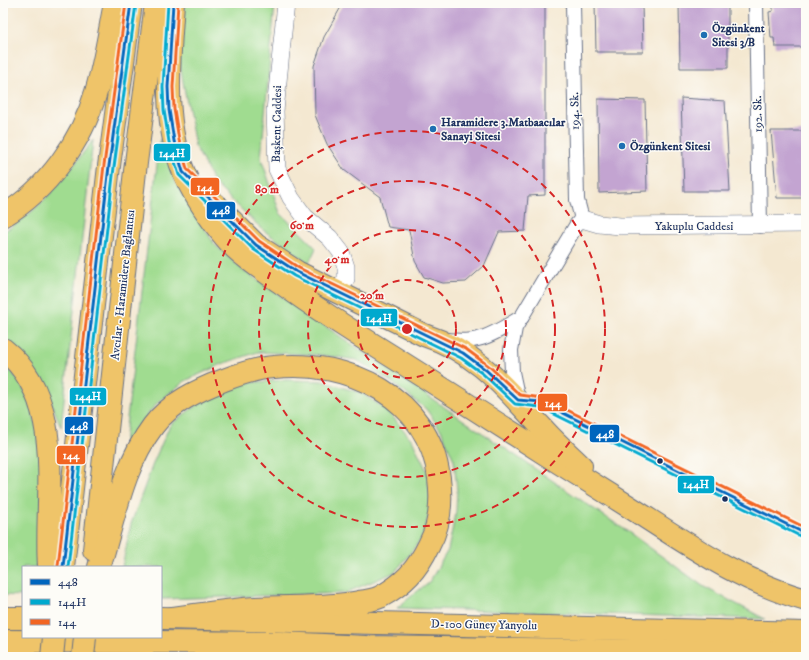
<svg xmlns="http://www.w3.org/2000/svg" width="809" height="660" font-family="'IM FELL DW Pica',serif">
<style>
.green{fill:#a0dc90;stroke:#5e8677}
.building{fill:#c3a4d1}
.lines{fill:none;stroke-linecap:round;stroke-linejoin:round}
.service-casing{stroke:#677086;stroke-width:8}
.minor-casing{stroke:#677086;stroke-width:16}
.tertiary-casing{stroke:#677086;stroke-width:18}
.primary-casing{stroke:#677086;stroke-width:24}
.trunk-casing{stroke:#677086;stroke-width:24}
.service{stroke:#fff;stroke-width:7}
.minor{stroke:#fff;stroke-width:14}
.tertiary{stroke:#fff;stroke-width:17}
.primary{stroke:#efc469;stroke-width:22}
.trunk{stroke:#efc469;stroke-width:22}
.trunk-bridge-casing{stroke:#677086;stroke-width:24;stroke-linecap:butt}
.trunk-bridge{stroke:#efc469;stroke-width:22}
.bus-1-casing{stroke:#fdfcf7;stroke-width:6}
.bus-2-casing{stroke:#fdfcf7;stroke-width:6}
.bus-3-casing{stroke:#fdfcf7;stroke-width:6}
.bus-1{stroke:#0065bd;stroke-width:3}
.bus-2{stroke:#00a9ce;stroke-width:3}
.bus-3{stroke:#f26522;stroke-width:3}
.ring{fill:none;stroke:#d62828;stroke-width:2;stroke-dasharray:7 5}
.poi-dot{fill:#1f6fb2;stroke:#fdfcf7;stroke-width:1.5}
.bus-dot{fill:#1b2f5e;stroke:#fdfcf7;stroke-width:1.5}
.labels{text-anchor:middle;dominant-baseline:central;stroke-width:3;stroke-linejoin:round;paint-order:stroke}
.poi-label{font-size:12px;font-weight:bold;fill:#1b2f5e;stroke:#fdfcf7;text-anchor:start}
.street-label{font-size:12px;fill:#1b2f5e;stroke:#fdfcf7}
.centre{fill:#d62828;stroke:#fdfcf7;stroke-width:2}
.ring-label{font-size:12px;text-anchor:middle;font-weight:bold;fill:#d62828;stroke:#fdfcf7;stroke-width:3;stroke-linejoin:round;paint-order:stroke}
.line-badge{stroke:#fdfcf7;stroke-width:1.5}
.badge-label{font-size:11px;text-anchor:middle;font-weight:bold;fill:#fff}
</style>
<rect width="100%" height="100%" fill="#fdfcf7"/>
<filter id="ink" filterUnits="userSpaceOnUse"><feTurbulence type="fractalNoise" baseFrequency=".025" numOctaves="2"/><feDisplacementMap in="SourceGraphic" scale="8" xChannelSelector="R" yChannelSelector="G"/><feConvolveMatrix kernelMatrix="1 2 1 2 8 2 1 2 1" color-interpolation-filters="sRGB"/></filter>
<filter id="wash" filterUnits="userSpaceOnUse"><feTurbulence type="fractalNoise" baseFrequency=".012" numOctaves="4" result="noise"/><feDisplacementMap in="SourceGraphic" scale="16" xChannelSelector="R" yChannelSelector="G"/><feGaussianBlur stdDeviation="0.9" result="paint"/><feColorMatrix in="noise" values="0 0 0 0 0 0 0 0 0 0 0 0 0 0 0 0 0 1.4 0 .05"/><feComposite in="paint" operator="in"/></filter>
<g filter="url(#wash)">
<rect width="100%" height="100%" fill="#f4e8d1"/>
<!-- green -->
<g class="green">
<polygon points="185,3 275,3 261,158 280,213 316,248 309,263 263,230 215,184 195,146 179,60"/>
<polygon points="160,139 176,183 196,215 215,245 244,271 631,534 704,587 765,619 397,608 430,581 448,550 456,511 457,490 454,460 441,430 426,409 390,381 357,360 321,355 258,352 222,364 185,381 158,402 124,444"/>
<path d="M93,140L61,427L43,381L3,338V232C41,211 67,174 93,140Z"/>
<path d="M3,362C11,371 20,381 25,392C49,444 42,512 38,567H23V596L3,595Z"/>
<polygon points="285,380 322,381 361,393 387,410 412,440 427,471 431,507 422,538 395,572 345,593 161,599 161,567 122,567 131,524 154,461 170,425 198,404 243,383"/>
</g>
<g id="blocks">
<!-- building -->
<g class="building">
<polygon points="346,3 545,3 545,195 528,196 525,231 499,232 484,266 466,282 443,283 424,277 415,261 409,230 388,227 380,197 344,170 327,144 315,115 314,66 324,37 341,7"/>
<polygon points="595,3 642,3 643,52 596,52"/>
<polygon points="679,3 728,3 728,68 680,68"/>
<polygon points="773,3 806,3 806,47 775,47 774,38 771,38 769,12 773,11"/>
<polygon points="681,98 725,101 730,191 684,191"/>
<polygon points="598,99 645,100 647,191 599,193"/>
<polygon points="771,131 806,131 806,198 777,198"/>
</g>
</g>
</g>
<g filter="url(#ink)">
<use href="#blocks" fill-opacity="0" stroke="#677086" stroke-width="1"/>
<g class="lines">
<defs>
<polyline id="service" points="523,401 541,402 806,534"/>
<g id="minor">
<polyline points="756,3 760,226"/>
<path d="M447,340C481,344 493,334 522,317"/>
<polyline points="518,400 512,372 511,350 515,328 577,224 582,219 577,200 573,3"/>
</g>
<g id="tertiary">
<polyline points="286,3 275,111 277,169 291,198 305,217 330,238 341,252 346,267 346,279 338,292"/>
<polyline points="582,219 599,224 620,226 806,224"/>
</g>
<g id="primary">
<polyline points="3,618 23,618"/>
<polyline points="161,618 806,633"/>
</g>
<g id="trunk">
<path d="M173,3C169,66 160,134 193,191C205,211 219,232 235,248C250,262 267,273 284,285C333,321 386,352 437,385C501,426 564,466 628,506C686,543 739,581 806,600"/>
<path d="M215,204L256,245L297,272L424,335C480,353 507,391 546,432C557,444 570,455 581,466"/>
<path d="M3,216C47,190 82,141 96,92C105,63 109,33 115,3"/>
<path d="M3,349C68,400 44,496 49,567"/>
<polyline points="94,550 135,171 156,3"/>
<polyline points="63,567 109,166 131,3"/>
<path d="M99,567C114,520 123,466 153,426C170,403 198,390 224,380C240,374 257,368 274,367C348,359 429,397 439,478C442,501 440,525 429,545C417,570 404,584 380,597C373,600 366,601 359,602C325,608 290,606 255,608C228,610 201,614 173,618"/>
<polyline points="3,641 280,643 367,647 806,653"/>
</g>
</defs>
<!-- service casing -->
<use href="#service" class="service-casing"/>
<!-- minor casing -->
<use href="#minor" class="minor-casing"/>
<!-- tertiary casing -->
<use href="#tertiary" class="tertiary-casing"/>
<!-- primary casing -->
<use href="#primary" class="primary-casing"/>
<!-- trunk casing -->
<use href="#trunk" class="trunk-casing"/>
<!-- service -->
<use href="#service" class="service"/>
<!-- minor -->
<use href="#minor" class="minor"/>
<!-- tertiary -->
<use href="#tertiary" class="tertiary"/>
<!-- primary -->
<use href="#primary" class="primary"/>
<!-- trunk -->
<use href="#trunk" class="trunk"/>
<defs>
<g id="trunk-bridge">
<polyline points="52,657 54,637"/>
<polyline points="83,657 85,637"/>
</g>
</defs>
<!-- trunk-bridge casing -->
<use href="#trunk-bridge" class="trunk-bridge-casing"/>
<!-- trunk-bridge -->
<use href="#trunk-bridge" class="trunk-bridge"/>
<defs>
<g id="bus-1">
<polyline points="173,3 168,87 169,110 174,141 183,172 256,245 297,272 463,353 486,370 518,400 541,402 806,534"/>
<polyline points="63,567 109,166 131,3"/>
</g>
<g id="bus-2">
<polyline points="168,3 163,87 164,110 169,142 179,175 253,249 294,276 461,358 483,374 515,404 540,407 804,538"/>
<polyline points="68,567 114,167 136,4"/>
</g>
<g id="bus-3">
<polyline points="178,3 173,87 174,109 179,140 187,169 259,241 299,268 466,349 490,367 520,395 543,398 806,528"/>
<polyline points="58,566 104,165 126,3"/>
</g>
</defs>
<!-- bus-1 casing -->
<use href="#bus-1" class="bus-1-casing"/>
<!-- bus-2 casing -->
<use href="#bus-2" class="bus-2-casing"/>
<!-- bus-3 casing -->
<use href="#bus-3" class="bus-3-casing"/>
<!-- bus-1 -->
<use href="#bus-1" class="bus-1"/>
<!-- bus-2 -->
<use href="#bus-2" class="bus-2"/>
<!-- bus-3 -->
<use href="#bus-3" class="bus-3"/>
</g>
</g>
<!-- distance rings -->
<g class="ring">
<circle cx="407" cy="329" r="49"/>
<circle cx="407" cy="329" r="99"/>
<circle cx="407" cy="329" r="148"/>
<circle cx="407" cy="329" r="198"/>
</g>
<!-- markers -->
<g class="poi-dot">
<circle cx="704" cy="35" r="4"/>
<circle cx="433" cy="129" r="4"/>
<circle cx="622" cy="146" r="4"/>
</g>
<g class="bus-dot">
<circle cx="660" cy="461" r="3.5"/>
<circle cx="725" cy="499" r="3.5"/>
</g>
<g class="labels">
<!-- poi labels -->
<g class="poi-label">
<text x="712" y="28">Özgünkent<tspan x="712" dy="14">Sitesi 3/B</tspan></text>
<text x="441" y="122">Haramidere 3.Matbaacılar<tspan x="441" dy="14">Sanayi Sitesi</tspan></text>
<text x="630" y="146">Özgünkent Sitesi</text>
</g>
<!-- street labels -->
<g class="street-label">
<text transform="translate(575 111) rotate(-91)">194. Sk.</text>
<text transform="translate(758 114) rotate(-91)">192. Sk.</text>
<text transform="translate(277 124) rotate(-89)">Başkent Caddesi</text>
<text x="694" y="226">Yakuplu Caddesi</text>
<text transform="translate(123 285) rotate(-84)">Avcılar - Haramidere Bağlantısı</text>
<text transform="translate(484 625) rotate(1)">D-100 Güney Yanyolu</text>
</g>
</g>
<circle cx="407" cy="329" r="6" class="centre"/>
<g class="ring-label">
<text x="267" y="193">80 m</text>
<text x="302" y="229">60 m</text>
<text x="337" y="263">40 m</text>
<text x="372" y="299">20 m</text>
</g>
<g class="line-badge">
<rect x="153" y="143" width="38" height="19" rx="4" fill="#00a9ce"/>
<rect x="190" y="177" width="30" height="19" rx="4" fill="#f26522"/>
<rect x="206" y="201" width="30" height="19" rx="4" fill="#0065bd"/>
<rect x="360" y="308" width="38" height="19" rx="4" fill="#00a9ce"/>
<rect x="69" y="387" width="38" height="19" rx="4" fill="#00a9ce"/>
<rect x="537" y="393" width="31" height="19" rx="4" fill="#f26522"/>
<rect x="64" y="416" width="30" height="19" rx="4" fill="#0065bd"/>
<rect x="589" y="424" width="31" height="19" rx="4" fill="#0065bd"/>
<rect x="56" y="445" width="30" height="20" rx="4" fill="#f26522"/>
<rect x="677" y="475" width="38" height="19" rx="4" fill="#00a9ce"/>
</g>
<g class="badge-label">
<text x="172" y="157">144H</text>
<text x="205" y="191">144</text>
<text x="221" y="214">448</text>
<text x="379" y="322">144H</text>
<text x="88" y="400">144H</text>
<text x="553" y="407">144</text>
<text x="79" y="430">448</text>
<text x="605" y="438">448</text>
<text x="71" y="459">144</text>
<text x="696" y="488">144H</text>
</g>
<!-- margin -->
<rect width="809" height="660" fill="none" stroke="#fdfcf7" stroke-width="16"/>
<!-- legend -->
<rect x="22" y="566" width="140" height="72" fill="#fdfcf7" stroke="#a3aaba"/>
<rect x="30" y="579" width="20" height="6" fill="#0065bd" stroke="#a3aaba"/>
<text x="58" y="586" font-size="12" fill="#1b2f5e">448</text>
<rect x="30" y="599" width="20" height="6" fill="#00a9ce" stroke="#a3aaba"/>
<text x="58" y="606" font-size="12" fill="#1b2f5e">144H</text>
<rect x="30" y="619" width="20" height="6" fill="#f26522" stroke="#a3aaba"/>
<text x="58" y="626" font-size="12" fill="#1b2f5e">144</text>
</svg>
